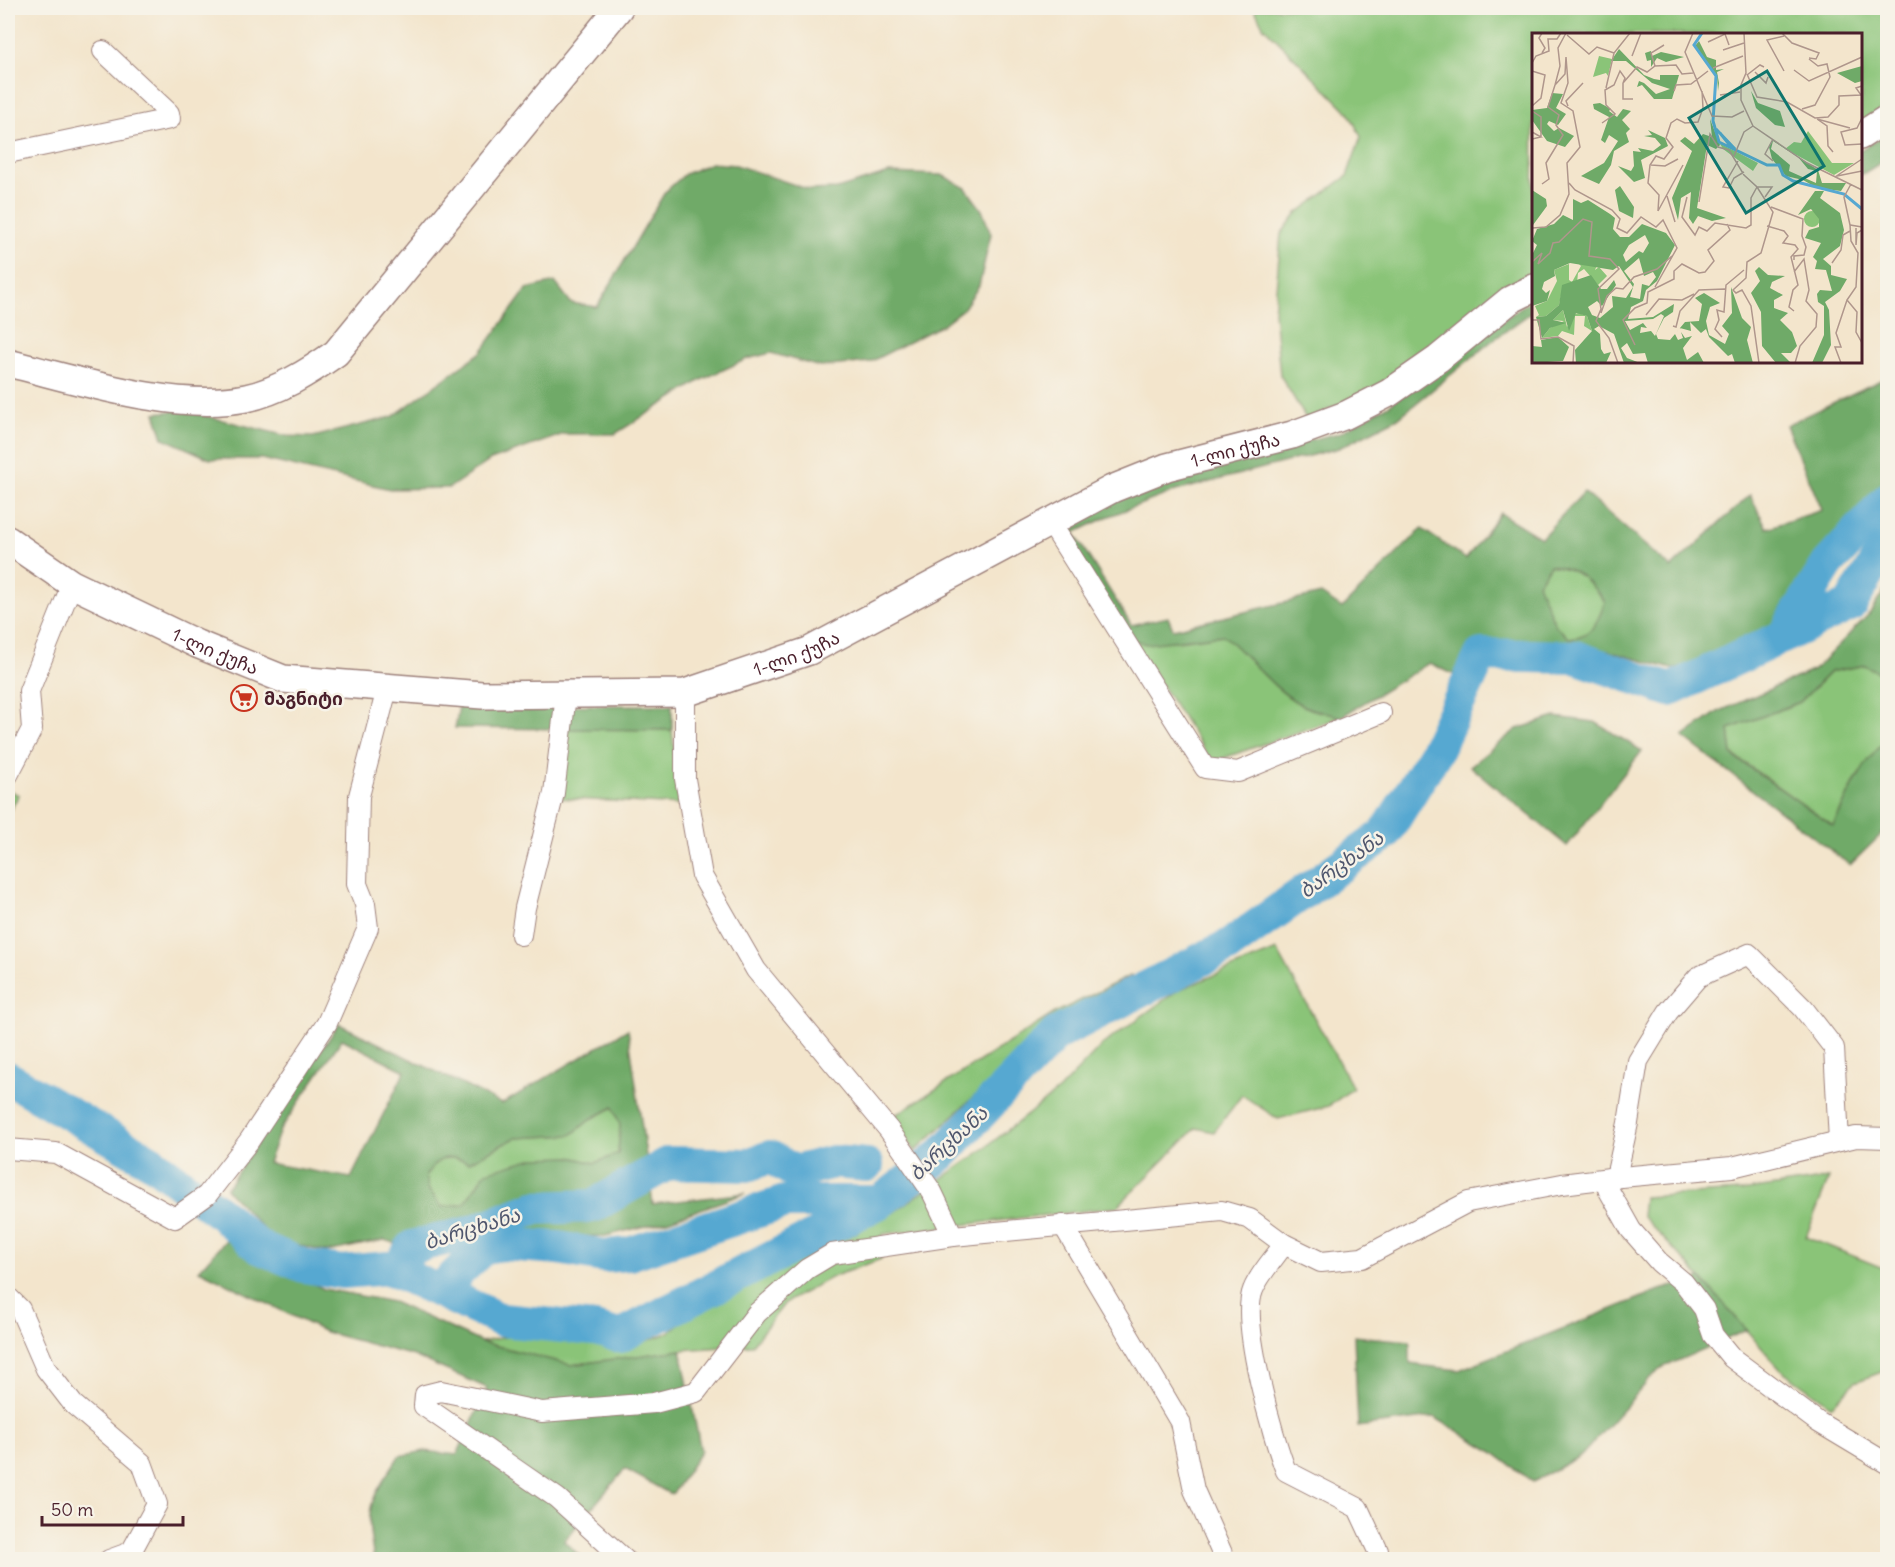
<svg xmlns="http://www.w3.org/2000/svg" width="1895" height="1567" font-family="Delius,'Noto Sans Georgian',sans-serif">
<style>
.green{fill:#8ac478;stroke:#6a7252;stroke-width:1.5}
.forest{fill:#6faa68;stroke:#5c644a;stroke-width:1.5;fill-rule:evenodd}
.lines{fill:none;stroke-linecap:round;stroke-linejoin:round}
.river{stroke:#56a8d1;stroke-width:34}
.street-casing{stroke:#9e827c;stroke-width:22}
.secondary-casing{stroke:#9e827c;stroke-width:30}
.street{stroke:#fff;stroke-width:20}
.secondary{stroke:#fff;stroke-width:27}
.labels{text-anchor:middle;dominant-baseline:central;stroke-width:5;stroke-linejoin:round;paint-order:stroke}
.street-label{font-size:18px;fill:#4a1f2b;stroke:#f7f3e8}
.poi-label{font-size:18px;font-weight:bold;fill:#4a1f2b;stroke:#f7f3e8;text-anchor:start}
.water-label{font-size:20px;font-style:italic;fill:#4f566d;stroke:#f7f3e8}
.inset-river{fill:none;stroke:#56a8d1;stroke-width:3}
.inset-road{fill:none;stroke:#af968c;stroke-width:1.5}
.view{fill:#0f766e;fill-opacity:0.15;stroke:#0f766e;stroke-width:3}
.inset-edge{fill:none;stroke:#4a1f2b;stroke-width:3}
</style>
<rect width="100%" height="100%" fill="#f7f3e8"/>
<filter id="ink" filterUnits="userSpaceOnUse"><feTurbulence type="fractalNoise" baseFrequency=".0167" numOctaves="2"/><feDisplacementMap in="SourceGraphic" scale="12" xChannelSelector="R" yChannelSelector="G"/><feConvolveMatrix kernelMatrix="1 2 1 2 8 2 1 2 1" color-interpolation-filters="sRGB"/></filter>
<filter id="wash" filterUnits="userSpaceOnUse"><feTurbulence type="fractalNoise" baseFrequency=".008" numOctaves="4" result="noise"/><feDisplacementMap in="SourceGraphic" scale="24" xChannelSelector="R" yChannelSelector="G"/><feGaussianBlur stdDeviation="1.35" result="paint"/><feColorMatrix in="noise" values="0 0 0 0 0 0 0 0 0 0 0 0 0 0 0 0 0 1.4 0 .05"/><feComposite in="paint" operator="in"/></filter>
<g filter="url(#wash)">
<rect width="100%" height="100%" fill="#f3e5cc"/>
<!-- green -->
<g class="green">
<polygon points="1254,8 1887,8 1887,110 1861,123 1860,34 1534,34 1533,287 1375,387 1307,420 1280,375 1274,312 1281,234 1296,214 1347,176 1361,137 1349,113 1263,26"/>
<path d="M1550,565C1579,569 1587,579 1606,602C1598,622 1592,637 1569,638L1555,625L1537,583Z"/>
<path d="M1223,635C1250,657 1270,687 1300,704C1312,711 1328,713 1341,717L1212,762L1131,639L1177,641Z"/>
<path d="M1865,665L1887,677V740C1861,763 1848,795 1833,826L1732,754L1729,729L1800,702L1830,672Z"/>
<polygon points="567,729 672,730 680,805 557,798"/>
<polygon points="8,790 19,795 8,814"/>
<polygon points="1277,950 1353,1088 1329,1106 1278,1119 1242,1095 1214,1132 1196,1128 1117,1207 883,1234 881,1259 832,1277 785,1303 752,1345 681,1350 571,1365 481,1342 534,1331 569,1342 629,1347 668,1333 712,1297 776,1263 846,1238 894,1212 977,1154 1059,1090 1103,1044 1178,990"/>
<polygon points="1132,975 1045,1031 915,1151 892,1117 1055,1013"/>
<path d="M614,1107L620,1125L618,1154L595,1163L570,1157L486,1172L464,1204L442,1207L428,1189L426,1175C439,1156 448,1154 469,1162L515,1138L571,1135L591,1119Z"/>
<polygon points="1829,1178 1806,1237 1888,1270 1887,1370 1855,1382 1832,1406 1780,1369 1701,1278 1642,1216 1644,1197 1741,1191"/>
</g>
<!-- forest -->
<g class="forest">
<polygon points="1887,134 1887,159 1861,175 1860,150"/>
<polygon points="711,163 736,165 810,190 837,189 889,173 942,175 966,188 982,210 991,234 979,286 964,308 942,325 870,362 820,367 771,353 747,359 701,380 615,434 564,434 491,460 449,488 390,489 262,459 210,459 163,438 155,413 182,410 287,436 313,437 392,417 481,352 527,289 555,282 571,303 597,307 665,192 685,174"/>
<path d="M1533,298V311L1492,341L1398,418L1339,448L1176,491L1107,517L1074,533L1131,625L1168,617L1173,629L1321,594L1342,608L1422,529L1466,559L1500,513L1541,538L1584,492L1671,568L1750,495L1767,528L1822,510L1786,425L1887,377V481L1818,563L1776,629L1715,660L1672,669L1608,651L1491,643L1472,649L1455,675L1429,663L1341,717C1328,713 1312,711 1300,704C1270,687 1250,657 1223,635L1146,644L1131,639L1061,525L1175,471L1339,433L1389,405ZM1550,565C1579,569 1587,579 1605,602C1598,622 1592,637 1569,638L1555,625L1538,583Z"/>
<path d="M1887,586V677L1865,665L1830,672L1800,702L1729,729L1732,755L1833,826C1849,795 1860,764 1887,740V829L1850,865L1683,737L1718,712L1814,670L1870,613Z"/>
<polygon points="672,705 672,730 455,728 459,706"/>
<polygon points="1555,717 1595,722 1642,751 1567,846 1470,766 1517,729"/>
<path d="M339,1024L502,1104L628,1029L653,1204L746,1193L667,1221L605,1236L560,1237L503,1231L431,1254L384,1240L327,1252L274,1240L226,1189ZM342,1039L405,1071L351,1178L268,1163L280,1130ZM613,1107L620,1125L618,1154L595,1163L570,1157L534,1158L486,1172L464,1204L442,1207L428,1189L426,1175C439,1156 448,1154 469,1162L515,1138L571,1135L591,1119Z"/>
<path d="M226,1240L324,1289L393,1302L481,1342L571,1365L681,1350L701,1451L672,1495L625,1469L564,1541L583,1559H374C364,1504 370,1502 399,1456L425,1451L457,1455L487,1388L414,1356L325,1332L199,1270Z"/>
<polygon points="1701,1278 1747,1330 1659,1369 1582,1455 1533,1482 1490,1450 1434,1417 1358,1427 1354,1336 1410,1341 1410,1364 1459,1370 1660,1290"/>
</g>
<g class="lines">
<!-- river -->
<g class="river">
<polyline points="1783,637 1828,564 1888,499"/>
<polyline points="8,1078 152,1162 224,1216 259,1247 304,1266 342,1272 389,1268 501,1320 595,1329 620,1336 880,1202 941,1155 1056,1034 1230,945 1385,834 1435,753 1481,655 1575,657 1670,690 1850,605 1888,542"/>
<polyline points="397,1271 412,1247 469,1233 535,1208 593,1206 669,1163 747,1165 770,1157 795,1172 833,1162 867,1165"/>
<polyline points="439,1291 484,1247 503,1244 559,1248 604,1256 629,1254 785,1202 874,1202"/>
</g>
</g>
</g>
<g filter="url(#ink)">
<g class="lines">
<defs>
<g id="street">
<polyline points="8,153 170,119 169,113 103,51"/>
<polyline points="1050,522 1205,768 1238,772 1381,713"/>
<polyline points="685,693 685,779 702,876 756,970 889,1130 932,1192 953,1236"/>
<polyline points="8,775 32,729 29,691 72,584"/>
<polyline points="521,935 525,908 554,793 566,695"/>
<polyline points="8,1149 56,1153 175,1218 207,1195 249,1141 327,1023 368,928 365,904 357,884 359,796 387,689"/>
<polyline points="1616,1177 1628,1123 1638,1061 1668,1012 1698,977 1749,954 1803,1008 1834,1048 1839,1141"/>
<polyline points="1610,1178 1732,1167 1856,1137 1888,1138"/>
<polyline points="1063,1225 1180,1422 1194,1490 1225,1560"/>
<path d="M1284,1244C1274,1259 1259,1274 1253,1290C1240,1322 1273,1438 1286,1471L1358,1508L1378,1551L1379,1560"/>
<polyline points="8,1297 20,1309 46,1369 73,1404 142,1463 157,1504 131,1552 109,1560"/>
<polyline points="625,1560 557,1498 424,1406 425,1395 441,1391 542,1412 654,1403 696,1392 757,1313 807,1269 832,1254 953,1236 1222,1211 1250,1219 1284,1244 1321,1262 1362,1258 1468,1202 1562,1184 1610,1178 1608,1189 1631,1230 1659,1262 1684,1283 1704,1309 1713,1335 1732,1358 1818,1422 1888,1464"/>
</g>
<g id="secondary">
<polyline points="1860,136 1888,118"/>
<path d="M8,363C78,380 174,412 246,398C279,391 309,372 336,353L619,8"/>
<path id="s1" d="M8,540L72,584L197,644L283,679L482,695L685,693L809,651L1112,489L1167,467L1292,435L1346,415L1389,393L1438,359L1510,300L1534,288"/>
</g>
</defs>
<!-- street casing -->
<use href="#street" class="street-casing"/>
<!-- secondary casing -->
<use href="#secondary" class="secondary-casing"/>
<!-- street -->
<use href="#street" class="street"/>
<!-- secondary -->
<use href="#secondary" class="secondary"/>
</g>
</g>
<!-- icons -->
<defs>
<symbol id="supermarket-ring" viewBox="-11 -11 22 22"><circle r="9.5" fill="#f7f3e8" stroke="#c8321e" stroke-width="1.5"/><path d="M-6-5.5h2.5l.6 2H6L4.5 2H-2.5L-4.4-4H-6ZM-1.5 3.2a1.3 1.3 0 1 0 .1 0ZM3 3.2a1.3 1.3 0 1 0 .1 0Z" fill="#c8321e"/></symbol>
</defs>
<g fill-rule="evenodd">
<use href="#supermarket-ring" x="229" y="683" width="30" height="30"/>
</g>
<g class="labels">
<!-- street labels -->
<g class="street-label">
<text stroke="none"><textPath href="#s1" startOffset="1316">1-ლი ქუჩა</textPath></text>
<text stroke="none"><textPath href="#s1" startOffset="236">1-ლი ქუჩა</textPath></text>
<text stroke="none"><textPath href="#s1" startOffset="830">1-ლი ქუჩა</textPath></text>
</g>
<!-- poi labels -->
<g class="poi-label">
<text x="264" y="698">მაგნიტი</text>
</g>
<!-- water labels -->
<g class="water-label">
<text transform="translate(1341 864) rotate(-36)">ბარცხანა</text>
<text transform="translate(948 1143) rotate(-43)">ბარცხანა</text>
<text transform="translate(472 1228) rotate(-17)">ბარცხანა</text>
</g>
</g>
<!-- overview -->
<g transform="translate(1532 33)">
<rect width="330" height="330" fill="#f3e5cc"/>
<path d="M67,23L80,26L76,43L74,40L61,44ZM276,98L300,130H322L302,142L253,116L262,109L269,110ZM183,102L189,111L226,130L221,138L191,116ZM272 186a8 8 0 1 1 16 0a8 8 0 1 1-16 0ZM45,229L65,232L63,237L67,234L75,243L66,252L52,236L46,240L45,250L31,253L27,272L14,283L4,284L7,282L3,273L15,268L25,248L22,237L37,231V247L40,249L49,233ZM31,277L35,294L42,281L47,280L55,283L60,298L52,293L53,283H43L42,302L30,298L26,303L10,305L18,295L32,288L21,287Z" fill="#8ac478"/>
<path d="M167,8L175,24L184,27V37L192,36L185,39L187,50L186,58L185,43L163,13ZM87,16L112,42L122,46L128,47V42H147L140,66H122L110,52L105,54L107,48L112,50L124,61L138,56L120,50L94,28H79ZM119,18L120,23L129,19L152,24L134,29L125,25L119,34V27L115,28L113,20ZM330,33V48L323,50L305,40ZM219,58L226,70L248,78L253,94L243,92L224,75ZM20,60L31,61L24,75L34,81L26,92L17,88L15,91L22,98L27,95L42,103L33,114L15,108L0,87V77L15,75ZM68,70L79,76L77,78L85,84L91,76L99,78L90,87L98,96L94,100L97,109L82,118L79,132L67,151L49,143L72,130L86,108L77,102L73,110L69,107L77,84L62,76L61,71ZM178,86L188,112L184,116L175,112L165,175L194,185L180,188L166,183L161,191L157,185L159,159L149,165L146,187L140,165L160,118L148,108L153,104L162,111L171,101L180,104ZM116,97L133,105L136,113L109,127L113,145L102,149L86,133L99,138L102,133L101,118L109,119L106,115L121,118L129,112L123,105L112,103L120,102ZM241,107L286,137L290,150H314L309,158L285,155L271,147L254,143L240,126L237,114ZM241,108L266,124L276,136L285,138L284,150L257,138L258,132L239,116ZM88,153L102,174L101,185L87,178L83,157ZM0,157L14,166L15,173L1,192ZM283,158H292L288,165L308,180L312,197L308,213L291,226L299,233V242L315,246L308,258L293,269L297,277L299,312L290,330H280L292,302V273L286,269L285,261L288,257L300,258L294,237L283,236L285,228L281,224L289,210L273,205L277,197L287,194V186L279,176L266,182ZM41,166L49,170L56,167L78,181L83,185L81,196L88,204H97L110,191L134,200L143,212L125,248L114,257L111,268L99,274L96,286L121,284L142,271L141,279L132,285L124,301L126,306L138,307L153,289L167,288L170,271L163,265L172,260L188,270L178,274L174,288L177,302L193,311L197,301L190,293L200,280L199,254L210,285L219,294L215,307L221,330H203L200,321L196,323L177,304L174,296L169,300L158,289L159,298L148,295L143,301L146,307L151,305L149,299L153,305L160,303L151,315L155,327L166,319L172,330H116L113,320L101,321L95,310L89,315L95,325L108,330H92L82,301L67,293L62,296L68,301L69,316L72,321L79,319L74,330H44L43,317L60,298L55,283L44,280L37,298L31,277L21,287L34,290L18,295L10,305L4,284L14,283L27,272L30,252L59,242L69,256H75L82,247L84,252L70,273L65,268L56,274L60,282L68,285L81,274L80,263L94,265L101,254L87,233L81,237L38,230L22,237L23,243L12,249L10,256L14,260L18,257L15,268L0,273V222L5,212L0,208L5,196L22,191L31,182L41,187ZM113,202L117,210L111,220L107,218L94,229L91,222L97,212ZM107,225L112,243L121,239L124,244L117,253L110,251L108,266L98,264L102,251L92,238ZM129,281L132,283L123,303L119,298L108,300L109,294L115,295L111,290L98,297L93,288L121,286ZM227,234L236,242L253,243L240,249L238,255L251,262L242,267V275L256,280L248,287L260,299L265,313L259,320H249L259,330H244L230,313L229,279L219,260L228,248L223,238ZM26,304L37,314L31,328L0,330V313L10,314L9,307Z" fill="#6faa68" fill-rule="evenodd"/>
<path class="inset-river" d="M170,0L162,12L184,43L181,88L187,109L235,132H247L251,142L261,148L312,161L330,176M184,96L203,116M188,100L200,115"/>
<path class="inset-road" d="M10,0L7,5L13,15L10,20M161,0L153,19L180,83L200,84L212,78M212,0L214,40L209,52V67L221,93L275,130L330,157M250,0L260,10L287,20L284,26L277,25M35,2L57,21L65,14L82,20M252,3L235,7L252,38M176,9L193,1L197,12M191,17L212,10M100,23L109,0M0,30L4,23L17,18L16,6H25L29,0M123,33L119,20L132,12M181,35L211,23M262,37L277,48L330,24M0,38L13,42L9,65L0,73M223,39L234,50L236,44M215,41L225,64L255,69L283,85L296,84L307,72V63L329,62L324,55L330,53M215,42L228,32L232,34M91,50V66H101M74,55L82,20L98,0M142,58L144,52L159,51L176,38M188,62L208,59M36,73L34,68L51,50M270,76L283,72L298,44L295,31L286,33L277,26M0,78L9,84V104M330,85L325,95L309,99L313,112L330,111M285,86L295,93L296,113L301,119M285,86L318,95M70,90L83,81L74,72L73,57L82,52L88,38L93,45L91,50L105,34L115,39L123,33L144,32L150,41L161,40M0,99L9,104L0,106M241,106L233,121L241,128M202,123L212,99L221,93M206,128L191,154L197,155L202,145L212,139M119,132L133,133L146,126M305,143L330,138M303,144L330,126M37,150L43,157L80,177L88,186L85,195L95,200L109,184L124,194L131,187L145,215L123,254M10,151L17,146L14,130L31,102L24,92L27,82L16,74L23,52M225,154L241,179L229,220L215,229L214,245L201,257L204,260L210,257L219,273L227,330M225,154H240L233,164M135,163L143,189M155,164L150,184L163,202L167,194L175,198L183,190L214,195L219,192V165L225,154L212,142L197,117L186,114L178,101L167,169M239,174L271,186L270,203L274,214L272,222L262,223V227M126,178L127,162L116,150L118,132L124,123L132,126L141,114L134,105L139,90L145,86L153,90L166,89L171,75L170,58M126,178L151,132M318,192L312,164L319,151M235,193L252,198L256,203L251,210L263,212L266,216L259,224L266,252L261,257L257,274L262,278M330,194L318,192L319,208L326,220L324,254L315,267L325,279L324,299L330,310M0,195L14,194L28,182L37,161L35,130L48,114L41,78L29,70L36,50L34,24L33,41L23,52L28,33L26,15L34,0M324,195V212L325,200L330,197M0,229L10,220L6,231L18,220L21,210L27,209L51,186L60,189L57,223L78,226L87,236L66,256L69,276L64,288L77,305L86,330M300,230L309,217L311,202L318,198M262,239L272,226L277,257L274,268L285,281L284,294L268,313L263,330M69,280L75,263L84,255L91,256L102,244L125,236L140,223M114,282L127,266L150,267L162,261M0,287H7L9,306L26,304L42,313L41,330M141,293L144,294L148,278L167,257L193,256M190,304L183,296L187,287L185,277L192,279L194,252L212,237M103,312L91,287L103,275L115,270L116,259L142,246V238L150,231L167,240L173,239L182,228L176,217L198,197L195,191M309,330L303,314H309L304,300L315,267"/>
<path class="view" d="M235,38L292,133L214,180L157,85Z"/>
<rect width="330" height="330" class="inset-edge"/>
</g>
<!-- margin -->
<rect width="1895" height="1567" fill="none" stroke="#f7f3e8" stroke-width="30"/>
<!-- scale -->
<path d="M42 1516v9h141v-9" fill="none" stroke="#4a1f2b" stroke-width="3"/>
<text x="51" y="1516" font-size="18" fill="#4a1f2b" stroke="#f7f3e8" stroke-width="4.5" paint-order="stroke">50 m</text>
</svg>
